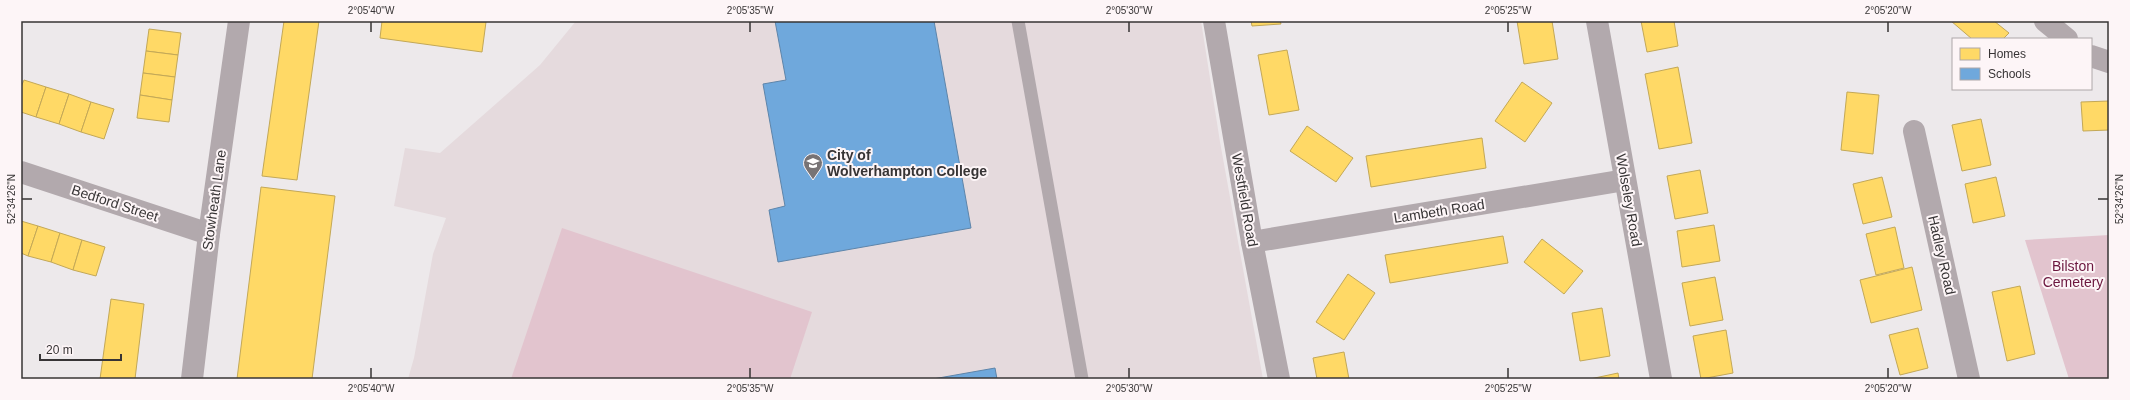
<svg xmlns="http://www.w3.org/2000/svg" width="2130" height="400" font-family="Arial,sans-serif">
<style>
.built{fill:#e5dadd}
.green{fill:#e2c4ce}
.homes{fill:#ffd966;stroke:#c3a857}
.schools{fill:#6fa8dc;stroke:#5e85aa}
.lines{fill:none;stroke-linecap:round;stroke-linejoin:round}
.service{stroke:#b2a9ad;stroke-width:13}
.minor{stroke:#b2a9ad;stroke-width:22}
.tertiary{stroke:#b2a9ad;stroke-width:22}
.ticks{fill:none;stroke:#373435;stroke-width:1.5}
.labels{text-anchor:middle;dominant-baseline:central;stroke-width:4;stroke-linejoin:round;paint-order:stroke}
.poi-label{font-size:14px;font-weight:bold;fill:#373435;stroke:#fdf5f7;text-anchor:start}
.street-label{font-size:14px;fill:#373435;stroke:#fdf5f7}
.park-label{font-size:14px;fill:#6b163e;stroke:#fdf5f7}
.neatline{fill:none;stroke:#373435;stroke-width:1.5}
.ticks-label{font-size:10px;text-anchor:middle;fill:#373435}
</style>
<rect width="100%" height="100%" fill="#ede9eb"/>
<!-- built -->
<polygon class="built" points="576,21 1201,21 1220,142 1263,379 408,379 414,358 433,254 446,218 394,206 405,148 440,153 540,65"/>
<!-- green -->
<g class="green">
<polygon points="562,228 812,312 790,379 511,379"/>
<polygon points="2109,235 2109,379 2069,379 2025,240"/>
</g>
<!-- homes -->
<g class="homes">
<polygon points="284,21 319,21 297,180 262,176"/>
<polygon points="382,21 486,22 482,52 380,38"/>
<polygon points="1251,21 1280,21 1281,24 1252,26"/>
<polygon points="1517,21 1552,21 1558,59 1524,64"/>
<polygon points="1641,21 1674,21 1678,46 1647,52"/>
<polygon points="1951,21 1994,21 2009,33 2003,39 1972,39"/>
<polygon points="149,29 181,33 178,55 146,51"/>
<polygon points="1287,50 1299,110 1269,115 1258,55"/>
<polygon points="146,51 178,55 175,77 143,73"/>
<polygon points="1678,67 1692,143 1659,149 1645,74"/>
<polygon points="143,73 175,77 172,100 140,95"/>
<polygon points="24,80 46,87 36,117 21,112 21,87"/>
<polygon points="1522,82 1552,103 1525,142 1495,121"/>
<polygon points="46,87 69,94 59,124 36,117"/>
<polygon points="1847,92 1879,95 1873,154 1841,150"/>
<polygon points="69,94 91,102 81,132 59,124"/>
<polygon points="140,95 172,100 169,122 137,118"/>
<polygon points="2109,101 2109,130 2083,131 2081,102"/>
<polygon points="91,102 114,109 104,139 81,132"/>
<polygon points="1981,119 1991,165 1962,171 1952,125"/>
<polygon points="1307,126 1353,158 1336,182 1290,151"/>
<polygon points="1482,138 1486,168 1371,187 1366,156"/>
<polygon points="1700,170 1708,213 1675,219 1667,176"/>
<polygon points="1882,177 1892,217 1863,224 1853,184"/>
<polygon points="1996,177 2005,216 1973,223 1965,184"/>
<polygon points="261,187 335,196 312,379 237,379"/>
<polygon points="21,221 38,226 28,256 21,253"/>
<polygon points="1714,225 1720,261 1682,267 1677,231"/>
<polygon points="38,226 60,233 51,262 28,256"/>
<polygon points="1895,227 1904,268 1876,275 1866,234"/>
<polygon points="60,233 82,240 73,270 51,262"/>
<polygon points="1503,236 1508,263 1390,283 1385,255"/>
<polygon points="1542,239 1583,271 1564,294 1524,262"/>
<polygon points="82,240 105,247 96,276 73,270"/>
<polygon points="1912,267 1922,310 1871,323 1860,280"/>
<polygon points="1348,274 1375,293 1344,340 1316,322"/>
<polygon points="1715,277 1723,320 1690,326 1682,283"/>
<polygon points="2020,286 2035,354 2007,361 1992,292"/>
<polygon points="111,299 144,304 135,379 100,379"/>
<polygon points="1602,308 1610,356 1580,361 1572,313"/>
<polygon points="1918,328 1928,368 1900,375 1889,335"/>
<polygon points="1726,330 1733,373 1701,379 1693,336"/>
<polygon points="1344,352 1349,379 1317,379 1313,358"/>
<polygon points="1618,373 1619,379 1590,379"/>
</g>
<!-- schools -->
<g class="schools">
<polygon points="775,21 934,21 971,228 778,262 769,210 785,206 763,84 786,80"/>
<polygon points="995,368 997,379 933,379"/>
</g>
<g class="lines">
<!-- service -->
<polyline class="service" points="1018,21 1082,379"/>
<!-- minor -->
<g class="minor">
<polyline points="1214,21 1252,242 1279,379"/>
<polyline points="1597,21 1661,379"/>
<polyline points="2045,21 2067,39"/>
<polyline points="2091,56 2109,62"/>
<polyline points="1914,131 1969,379"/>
<polyline points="21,172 209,234"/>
<polyline points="1252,242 1625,180"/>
</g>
<!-- tertiary -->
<polyline class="tertiary" points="192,379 209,234 239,21"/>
</g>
<!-- ticks -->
<path class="ticks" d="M371,22V32M750,22V32M1129,22V32M1508,22V32M1888,22V32M22,199H32M2098,199H2108M371,368V378M750,368V378M1129,368V378M1508,368V378M1888,368V378"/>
<!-- icons -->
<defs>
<symbol id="university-pin" viewBox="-11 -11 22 30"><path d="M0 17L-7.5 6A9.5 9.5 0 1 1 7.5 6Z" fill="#777375" stroke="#fdf5f7"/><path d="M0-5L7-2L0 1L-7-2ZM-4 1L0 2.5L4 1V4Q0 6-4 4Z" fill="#fff"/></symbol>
</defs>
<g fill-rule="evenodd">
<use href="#university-pin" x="802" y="152" width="22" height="30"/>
</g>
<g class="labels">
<!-- poi labels -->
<g class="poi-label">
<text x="827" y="155">City of<tspan x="827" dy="16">Wolverhampton College</tspan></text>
</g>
<!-- street labels -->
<g class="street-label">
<text transform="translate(214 200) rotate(-82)">Stowheath Lane</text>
<text transform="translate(1245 200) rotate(80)">Westfield Road</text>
<text transform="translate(1629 200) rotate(80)">Wolseley Road</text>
<text transform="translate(115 203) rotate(18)">Bedford Street</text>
<text transform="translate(1439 211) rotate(-9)">Lambeth Road</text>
<text transform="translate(1942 255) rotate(77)">Hadley Road</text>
</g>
<!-- park labels -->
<g class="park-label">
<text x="2073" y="266">Bilston<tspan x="2073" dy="16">Cemetery</tspan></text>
</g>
</g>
<!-- border -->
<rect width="2130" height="400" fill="none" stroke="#fdf5f7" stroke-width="44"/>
<!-- legend -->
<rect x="1952" y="38" width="140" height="52" fill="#fdf5f7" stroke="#aea8a9"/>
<rect x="1960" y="48" width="20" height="12" fill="#ffd966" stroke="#aea8a9"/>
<text x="1988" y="58" font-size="12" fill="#373435">Homes</text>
<rect x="1960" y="68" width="20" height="12" fill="#6fa8dc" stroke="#aea8a9"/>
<text x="1988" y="78" font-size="12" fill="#373435">Schools</text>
<!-- scale -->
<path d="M40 354v6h81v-6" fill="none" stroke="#373435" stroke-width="2"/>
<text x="46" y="354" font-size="12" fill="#373435" stroke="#fdf5f7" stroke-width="3" paint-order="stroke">20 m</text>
<rect x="22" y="22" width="2086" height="356" class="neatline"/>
<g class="ticks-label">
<text x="371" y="14">2°05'40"W</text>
<text x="750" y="14">2°05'35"W</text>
<text x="1129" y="14">2°05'30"W</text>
<text x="1508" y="14">2°05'25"W</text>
<text x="1888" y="14">2°05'20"W</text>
<text transform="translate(11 199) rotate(-90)" y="4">52°34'26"N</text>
<text transform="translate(2119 199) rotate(-90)" y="4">52°34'26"N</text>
<text x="371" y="392">2°05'40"W</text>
<text x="750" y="392">2°05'35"W</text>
<text x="1129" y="392">2°05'30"W</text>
<text x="1508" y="392">2°05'25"W</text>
<text x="1888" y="392">2°05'20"W</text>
</g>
</svg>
